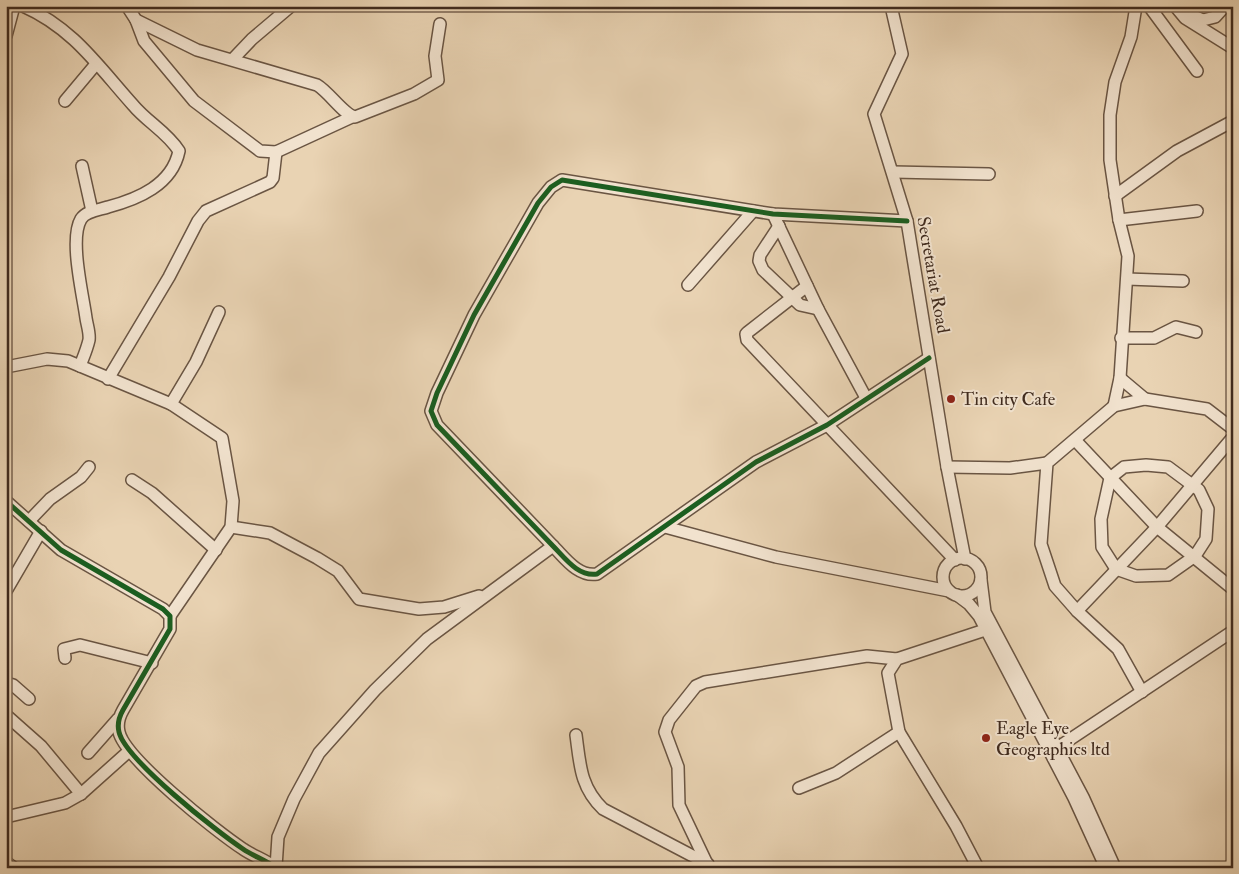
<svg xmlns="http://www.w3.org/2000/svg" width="1239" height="874" font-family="'IM FELL Double Pica',serif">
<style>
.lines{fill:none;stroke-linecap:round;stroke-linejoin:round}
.minor-casing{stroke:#6a5543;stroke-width:14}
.minor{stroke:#f1e2ce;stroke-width:11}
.cycleway-casing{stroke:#f1e2ce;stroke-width:8}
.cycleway{stroke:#1b5e20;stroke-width:5}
.poi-dot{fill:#8f2418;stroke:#f1e2ce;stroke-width:2}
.labels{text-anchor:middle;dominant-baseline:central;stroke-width:4;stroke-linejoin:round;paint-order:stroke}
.street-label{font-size:18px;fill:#402b1e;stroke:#f1e2ce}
.poi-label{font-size:18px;fill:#402b1e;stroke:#f1e2ce;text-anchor:start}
</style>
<rect width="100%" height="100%" fill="#e9d3b3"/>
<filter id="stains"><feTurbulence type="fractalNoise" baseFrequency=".004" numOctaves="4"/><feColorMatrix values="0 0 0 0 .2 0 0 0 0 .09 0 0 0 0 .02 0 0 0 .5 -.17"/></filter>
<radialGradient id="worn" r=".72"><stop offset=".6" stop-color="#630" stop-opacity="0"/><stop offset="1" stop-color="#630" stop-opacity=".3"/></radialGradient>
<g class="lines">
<defs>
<g id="minor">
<path d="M23,6C73,28 98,66 133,105C147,122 167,132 179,151C172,185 138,199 108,207C99,210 86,211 81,219C69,239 83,295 86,318C87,325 90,333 89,340C87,349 83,358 80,366"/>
<path d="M127,6L136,20L197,50L317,85C329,92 344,115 355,117L414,94L438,80L435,56L440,24"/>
<polyline points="891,6 902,54 874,114 907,221 947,467 965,559"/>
<polyline points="1149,6 1197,71"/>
<polyline points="1175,6 1185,18 1233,48"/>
<polyline points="1189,14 1203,20 1215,17 1225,6"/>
<polyline points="136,20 144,41 194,101 260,151 276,152 352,117"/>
<polyline points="6,36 14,6"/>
<polyline points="233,59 252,39 291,6"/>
<polyline points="65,101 96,64"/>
<polyline points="82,166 92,211"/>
<polyline points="893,172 989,174"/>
<polyline points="1115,196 1177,151 1233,121"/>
<polyline points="773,214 818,309 866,398"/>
<polyline points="1119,220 1197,211"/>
<path d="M907,221L773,214L562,180L551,187L538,203L474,315L437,393L431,411L437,425L553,546C565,558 578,577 597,574L756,462L827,425L929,358"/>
<polyline points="779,226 760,255 759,261 763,270 800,305 818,309"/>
<polyline points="1127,279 1183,281"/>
<polyline points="688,285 753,211"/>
<polyline points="807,286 748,332 746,334 747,340 955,560"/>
<polyline points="1121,338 1154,338 1176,327 1196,332"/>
<polyline points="6,367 47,359 68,361 171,404 222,438 233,501 231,527 170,616"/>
<polyline points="1120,378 1145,399"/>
<polyline points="108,379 169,277 198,221 206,211 270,182 273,178 276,152"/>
<polyline points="171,404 196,362 219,312"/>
<polyline points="1114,406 1120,378 1128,256 1119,220 1110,160 1110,115 1115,82 1131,37 1136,6"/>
<polyline points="1075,440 1157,527 1233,589"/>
<polygon points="1146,465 1168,467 1199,490 1208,509 1206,539 1195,556 1168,575 1136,576 1116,569 1102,547 1101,519 1110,478 1124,467"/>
<polyline points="947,467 1010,468 1047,463"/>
<polyline points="132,480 152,493 216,550"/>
<path d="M6,501L61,550L163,609L170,616V629L123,710C119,717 117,724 119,732C125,759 217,832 243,849C253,856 266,860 276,868"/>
<polyline points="29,521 50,499 81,477 89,467"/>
<polyline points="231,527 270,533 317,558 338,571 359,599 419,609 444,607 479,596"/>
<polyline points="665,527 776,557 949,591"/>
<circle cx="962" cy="577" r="19"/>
<polyline points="981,580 985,612 1083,797 1115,868"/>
<polyline points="6,591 41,531"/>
<polyline points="957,595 969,604 979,616 1074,798 1106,868"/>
<polyline points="1077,611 1157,527 1233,437"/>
<polyline points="65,658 64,649 80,645 152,663"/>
<polyline points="6,683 13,685 29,699"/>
<polyline points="1142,692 1118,649 1077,611 1055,586 1041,544 1047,463 1114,406 1145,399 1207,409 1233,429"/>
<polyline points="6,715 41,746 81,794"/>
<path d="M576,735C580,764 580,787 603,809L708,864"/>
<polyline points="1051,752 1233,631"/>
<polyline points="88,753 118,719"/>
<polyline points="799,788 836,773 899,732"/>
<polyline points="6,817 65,803 81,794 129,751"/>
<polyline points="6,862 14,868"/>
<polyline points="276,867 278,837 294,799 319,753 375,690 427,639 553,546"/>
<polyline points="709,868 679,805 678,767 665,732 669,720 696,686 705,682 867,656 897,659"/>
<polyline points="978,868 956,826 899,732 888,673 897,659 985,630"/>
</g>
</defs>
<!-- minor casing -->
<use href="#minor" class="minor-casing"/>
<!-- minor -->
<use href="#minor" class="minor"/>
<defs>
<g id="cycleway">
<path d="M907,221L773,214L562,180L551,187L538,203L474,315L437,393L431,411L437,425L553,546C565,558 578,577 597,574L756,462L827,425L929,358"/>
<path d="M6,501L61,550L163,609L170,616V629L123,710C119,717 117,724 119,732C125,759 217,832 243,849C253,856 266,860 276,868"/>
</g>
</defs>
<!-- cycleway casing -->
<use href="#cycleway" class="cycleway-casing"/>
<!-- cycleway -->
<use href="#cycleway" class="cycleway"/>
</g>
<!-- markers -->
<g class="poi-dot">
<circle cx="951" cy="399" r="5"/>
<circle cx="986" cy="738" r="5"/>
</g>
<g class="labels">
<!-- street labels -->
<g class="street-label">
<text transform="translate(933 275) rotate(80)">Secretariat Road</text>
</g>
<!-- poi labels -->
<g class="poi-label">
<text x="961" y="399">Tin city Cafe</text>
<text x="996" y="728">Eagle Eye<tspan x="996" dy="21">Geographics ltd</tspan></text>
</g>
</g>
<!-- margin -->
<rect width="1239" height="874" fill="none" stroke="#e9d3b3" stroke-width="25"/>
<rect x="8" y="8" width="1224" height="859" fill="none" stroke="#402b1e" stroke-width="2.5"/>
<rect x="12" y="12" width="1214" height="849" fill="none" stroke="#402b1e"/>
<rect width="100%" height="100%" filter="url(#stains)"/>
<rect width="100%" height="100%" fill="url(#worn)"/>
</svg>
